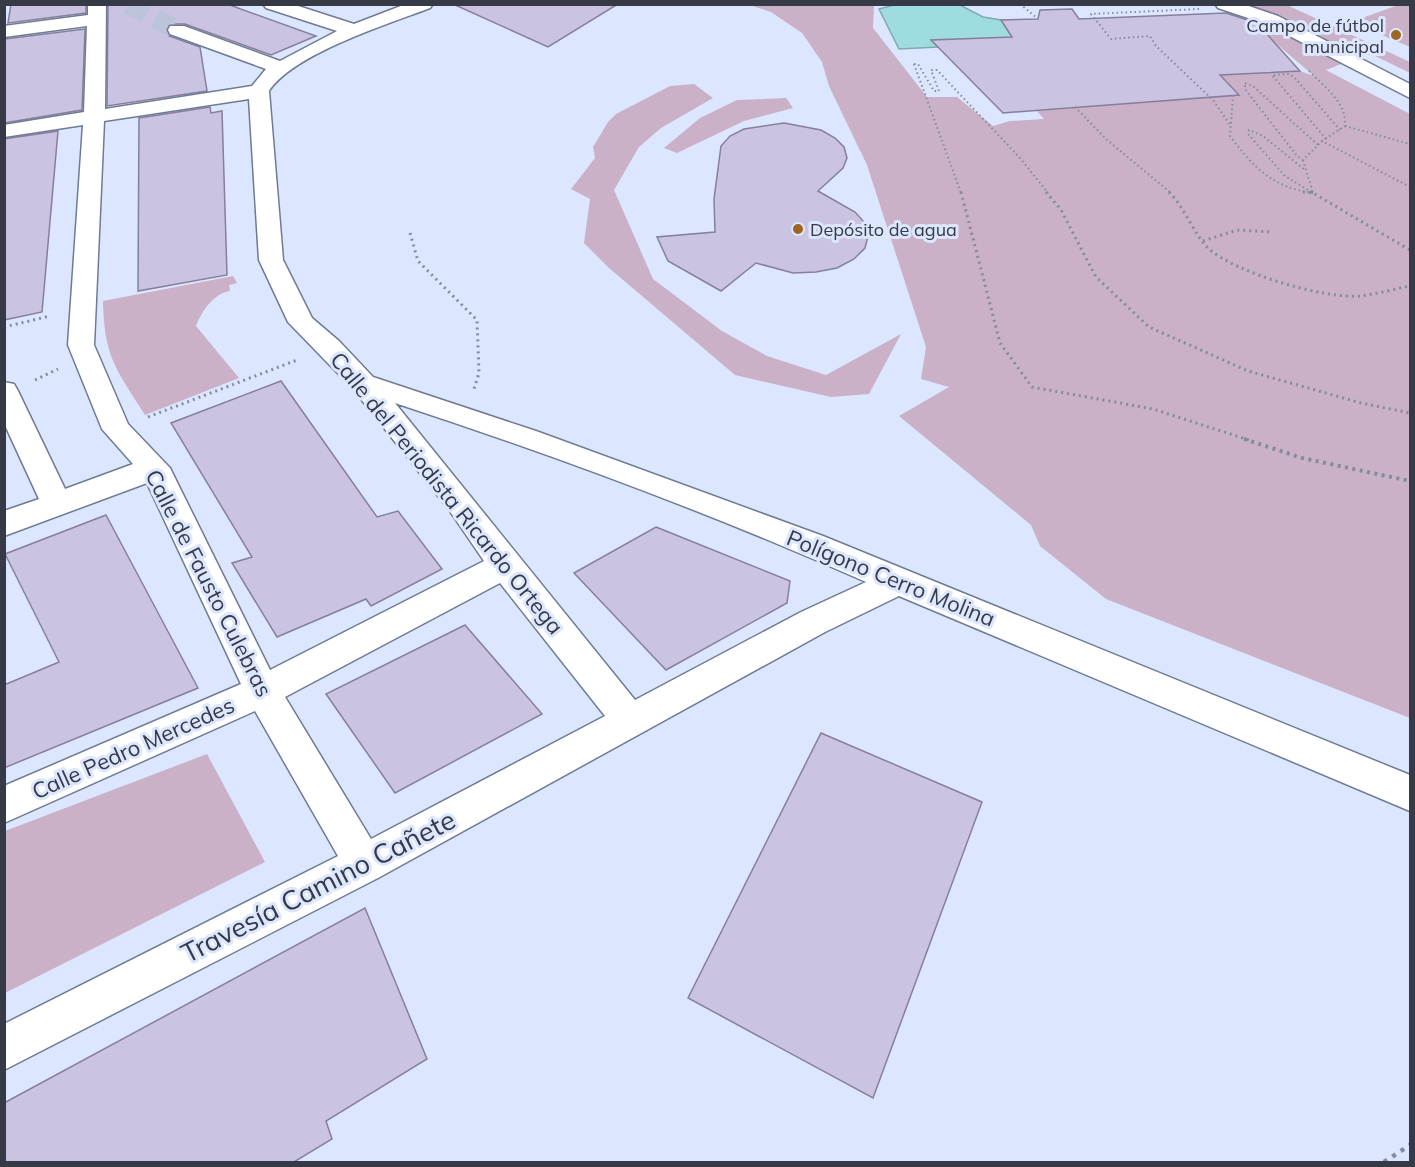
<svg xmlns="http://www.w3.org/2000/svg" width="1415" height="1167" font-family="Mulish,sans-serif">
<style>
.green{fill:#cab1c7}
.water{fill:#9fdcdf;stroke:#7fabb1;stroke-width:1.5}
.building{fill:#cbc3e2;stroke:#867f9b;stroke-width:1.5}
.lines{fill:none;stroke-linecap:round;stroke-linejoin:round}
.street-tunnel{stroke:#bbc4da;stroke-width:20;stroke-dasharray:20 10;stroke-linecap:butt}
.street-casing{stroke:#6e7b95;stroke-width:3}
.path-far3{stroke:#838b9c;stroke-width:2;stroke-dasharray:1.5 3;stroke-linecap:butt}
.path-far2{stroke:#838b9c;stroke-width:3;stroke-dasharray:2 4;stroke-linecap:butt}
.path-far1{stroke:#838b9c;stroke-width:4;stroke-dasharray:3 4.5;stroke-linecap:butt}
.path{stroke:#838b9c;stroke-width:4.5;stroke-dasharray:4 6;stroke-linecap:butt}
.street{fill:#fff;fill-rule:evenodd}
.poi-dot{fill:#9e6622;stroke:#dce7ff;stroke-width:2}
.labels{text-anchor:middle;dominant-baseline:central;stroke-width:6;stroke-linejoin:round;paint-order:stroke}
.far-poi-label{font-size:18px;fill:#353a46;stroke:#dce7ff;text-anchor:end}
.street-label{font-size:22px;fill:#353a46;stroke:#dce7ff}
.near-street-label{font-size:27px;fill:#353a46;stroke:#dce7ff}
</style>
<rect width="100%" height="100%" fill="#dce7ff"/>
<!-- green -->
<g class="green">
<polygon points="1401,4 1410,5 1410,47 1351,22"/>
<path d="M750,5H878L874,6L873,28L927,97H957L993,126L1010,121L1044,119L1037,111L1238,94L1220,75L1300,71L1314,76L1257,27L1271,21L1224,5H1287L1410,62V73L1371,54C1360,58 1350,49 1337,52L1349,61L1326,70L1410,114V718L1106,599L1040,546L1031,525L899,416L949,387L921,379L926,347L867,165L829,86L822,62L802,33L771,12Z"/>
<polygon points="694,84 713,98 661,128 639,147 614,190 653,279 722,331 767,356 826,375 901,334 869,394 831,397 735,375 609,268 584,243 590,199 571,189 595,158 593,147 608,122 616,114 670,86"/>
<polygon points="786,98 793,108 744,121 677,153 664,148 700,118 737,100"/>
<path d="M233,276L237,283L229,285L230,291C214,293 201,312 196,326L239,378L145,415C116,369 104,357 103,301Z"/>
<polygon points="207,754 265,862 5,993 5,831"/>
</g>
<!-- water -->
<polygon class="water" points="898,4 960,5 983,17 1001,20 1042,82 932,41 938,47 899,49 879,9"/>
<!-- building -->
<g class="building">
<polygon points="11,4 86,4 86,13 8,23"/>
<polygon points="108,4 227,4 316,36 271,55 185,24 170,24 166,29 169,36 200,47 207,91 107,106"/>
<polygon points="453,4 618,4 548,47"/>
<polygon points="1072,9 1079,19 1226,13 1257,23 1300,71 1220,75 1239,95 1003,113 931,40 1012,37 1001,20 1038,19 1040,10"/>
<polygon points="85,29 82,110 4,123 5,39"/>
<polygon points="210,107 211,113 222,111 227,275 138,291 139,118"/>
<polygon points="784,123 821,130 835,138 844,147 847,158 843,168 818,191 855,212 865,223 868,236 865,248 854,259 837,268 816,272 793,273 756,263 721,291 668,261 657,237 715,232 714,199 721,146 730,136 744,129"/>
<polygon points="58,131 42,312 4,320 4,139"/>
<polygon points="281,381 377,517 398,511 442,569 371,606 366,599 277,637 232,563 252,557 171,423"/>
<polygon points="106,515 198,688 4,768 4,685 59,662 5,554"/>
<polygon points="656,527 790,581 787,603 666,670 574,573"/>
<polygon points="465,625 542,714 395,793 326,694"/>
<polygon points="821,733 982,802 873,1098 688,998"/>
<polygon points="365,908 427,1059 326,1121 332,1139 294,1162 4,1162 4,1103"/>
</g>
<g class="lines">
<!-- street-tunnel -->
<polyline class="street-tunnel" points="129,4 177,30"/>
<defs>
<g id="street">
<path d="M88,4H106L105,109L252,86L266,69L170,34L168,30L170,26H184L280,61L337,31L266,8L263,4H292L354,24L406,4H433L430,8C388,24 293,54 269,91L283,260L312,318L339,341L373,377L536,431L823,536L1410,775V811L899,596L825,632L378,878L4,1070V1024L338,856L255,711L4,823V786L241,684L147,483L4,536V511L39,499L4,423V382L14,384L18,391L65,489L133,464L102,429L68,345L83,125L4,137V125L84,112L87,26L4,37V26L88,15ZM249,99L259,260L288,322L353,389L449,510L484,561L270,670L170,468L128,424L94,345L104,121ZM395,403C554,455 713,514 866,582L801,612L635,700ZM500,583L605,716L371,839L285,697Z"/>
<polygon points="1215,4 1243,4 1278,16 1410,84 1410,98 1266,24 1218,8"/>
</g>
</defs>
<!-- street casing -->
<use href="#street" class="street-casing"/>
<!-- path-far3 -->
<g class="path-far3">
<polyline points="1020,4 1038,19"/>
<polyline points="1199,9 1091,14 1111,39 1150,36 1156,46 1213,100 1230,125"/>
<polyline points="914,64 961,193"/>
<polyline points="914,64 918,64 934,91 939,91 931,70 937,70 1020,158 1048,193"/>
<path d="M1309,71C1324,87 1347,102 1345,126L1322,141L1410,187"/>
<polygon points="1245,83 1254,87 1318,145 1303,160 1297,156 1245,89"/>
<path d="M1233,95L1230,136C1254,168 1272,187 1313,193"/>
<polyline points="1075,107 1106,139 1171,193"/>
<polyline points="1345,126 1410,144"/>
<polyline points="1326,139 1272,75 1289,74 1294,77 1340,130"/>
<polyline points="1318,145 1322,141"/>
<polyline points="1303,160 1313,193 1285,176 1248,134 1249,130 1263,136 1305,170"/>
</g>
<!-- path-far2 -->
<g class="path-far2">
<polyline points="961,192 1000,343 1032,387 1153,409 1249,440"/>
<polyline points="1046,192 1061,210 1096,277 1149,327 1248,371 1361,403 1410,413"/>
<path d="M1169,192C1185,208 1195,236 1208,248C1235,273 1324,299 1360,296C1377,294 1394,289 1410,286"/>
<polyline points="1303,192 1313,193 1410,250"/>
<polyline points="1311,192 1313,192"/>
<polyline points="410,233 418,261 477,320 479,373 474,389"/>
<polyline points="1203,241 1237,230 1271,232"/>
<polyline points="4,327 50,316"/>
<polyline points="35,380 58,369"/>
<polyline points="148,417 297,360"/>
</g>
<!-- path-far1 -->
<polyline class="path-far1" points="1244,439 1302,458 1410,481"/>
<!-- path -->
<polyline class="path" points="1384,1162 1410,1145"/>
<!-- street -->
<use href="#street" class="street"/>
</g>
<!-- markers -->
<g class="poi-dot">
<circle cx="1396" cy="35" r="6"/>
<circle cx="798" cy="229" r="6"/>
</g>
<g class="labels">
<!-- far-poi labels -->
<g class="far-poi-label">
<text x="1384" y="25">Campo de fútbol<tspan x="1384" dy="21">municipal</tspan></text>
<text x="810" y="229" text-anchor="start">Depósito de agua</text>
</g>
<!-- street labels -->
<g class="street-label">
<text transform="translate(447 493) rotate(51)">Calle del Periodista Ricardo Ortega</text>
<text transform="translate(891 578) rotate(22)">Polígono Cerro Molina</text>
<text transform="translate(209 583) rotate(63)">Calle de Fausto Culebras</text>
<text transform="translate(133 748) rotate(-24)">Calle Pedro Mercedes</text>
</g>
<!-- near-street labels -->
<g class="near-street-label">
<text transform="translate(318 886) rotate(-27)">Travesía Camino Cañete</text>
</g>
</g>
<!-- border -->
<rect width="1415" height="1167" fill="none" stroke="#353a46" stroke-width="12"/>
</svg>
